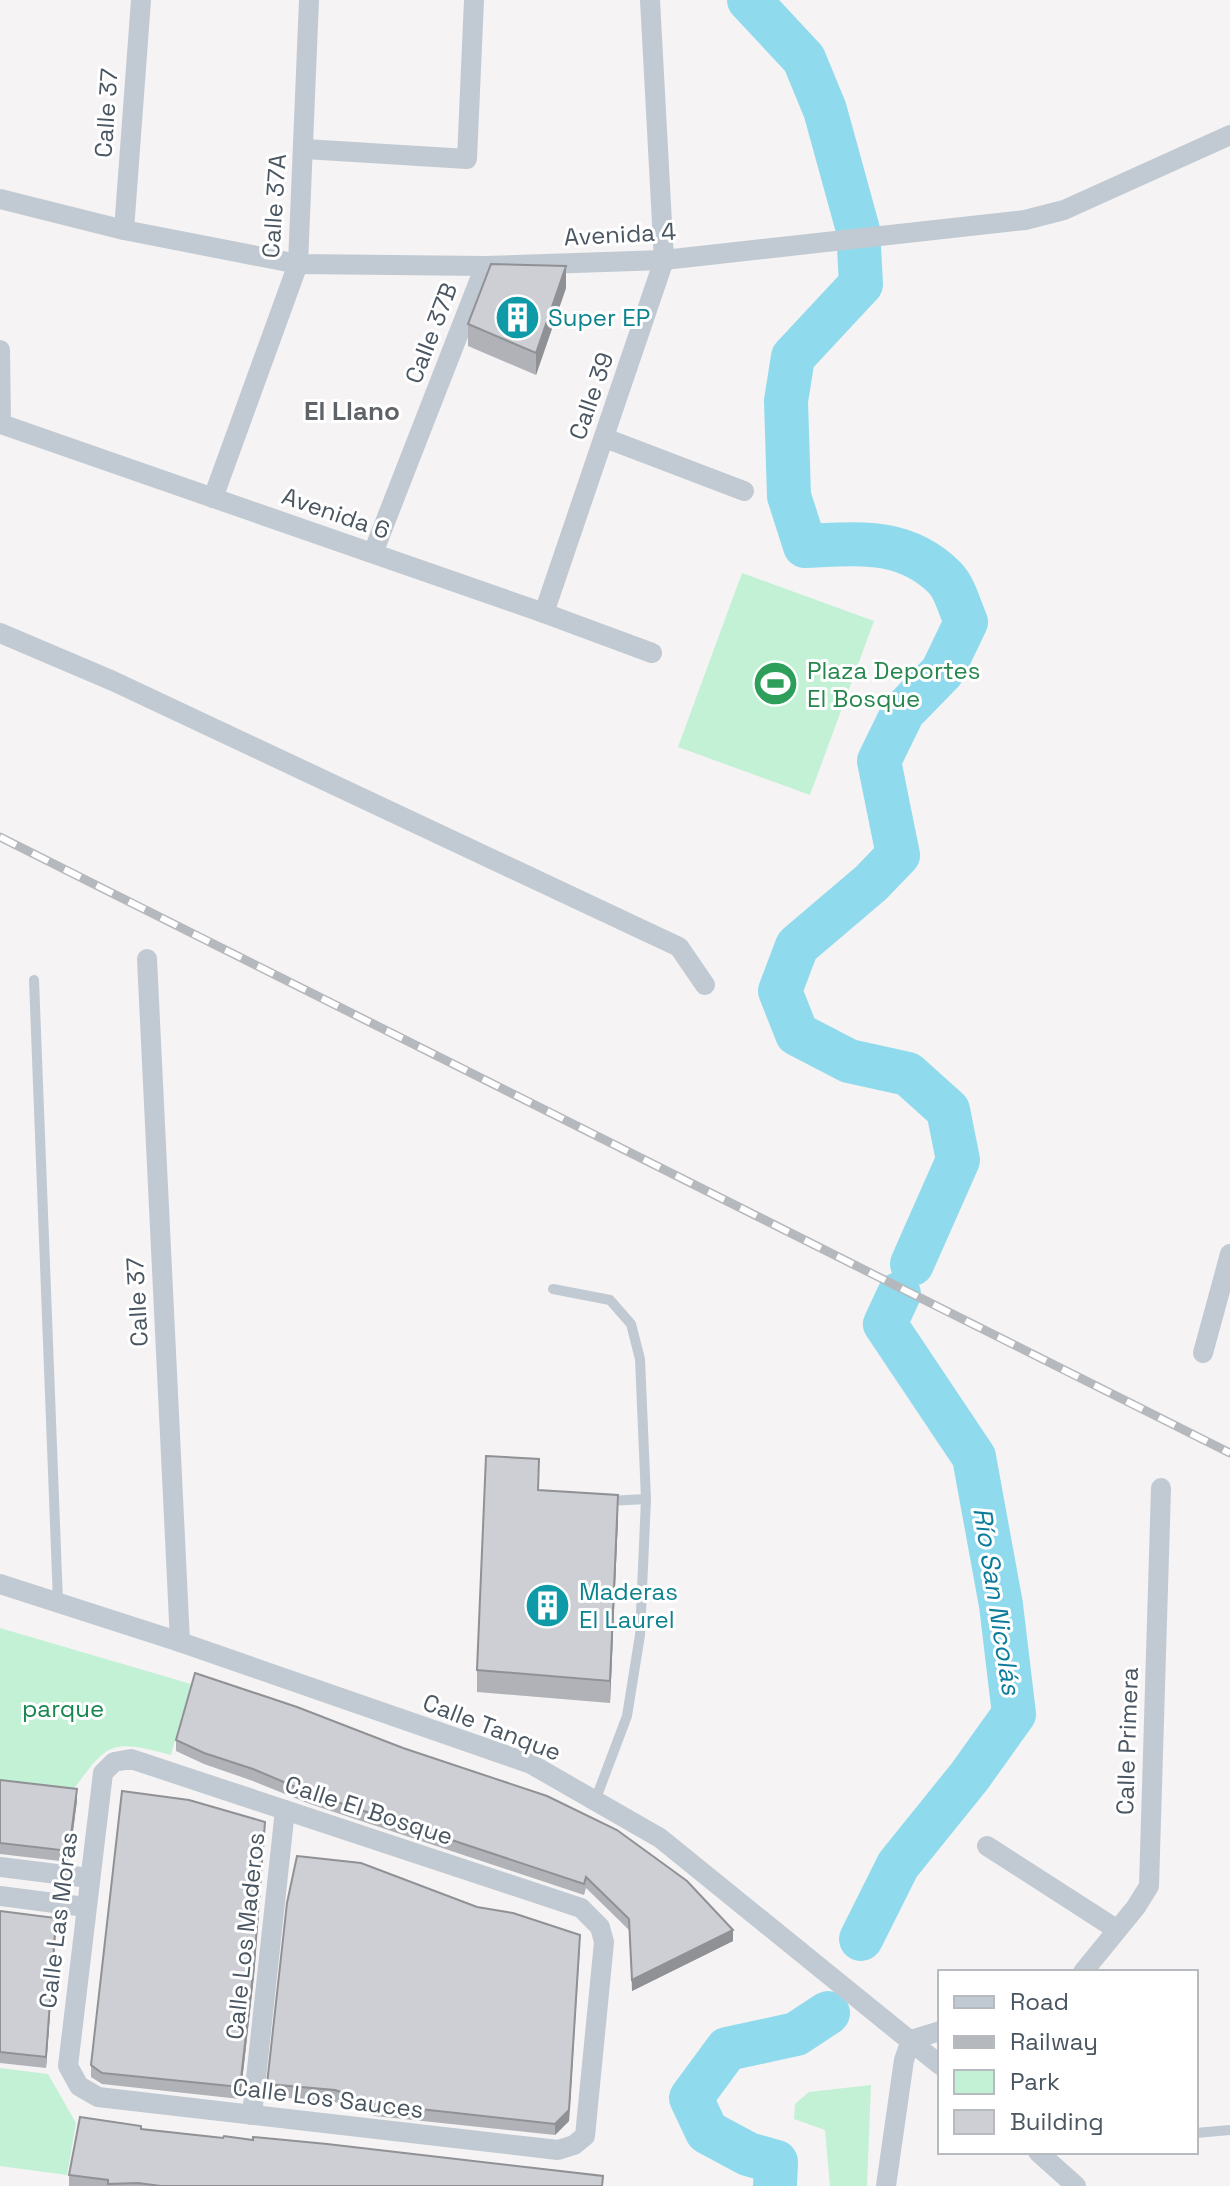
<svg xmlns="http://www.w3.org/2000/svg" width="1230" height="2186" font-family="'Space Grotesk',sans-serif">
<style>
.green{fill:#c3f1d5}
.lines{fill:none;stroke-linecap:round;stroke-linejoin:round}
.river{stroke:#90daee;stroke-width:44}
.service{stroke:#c1cad2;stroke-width:10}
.minor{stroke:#c1cad2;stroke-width:20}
.rail-casing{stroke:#b5b8bd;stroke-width:9}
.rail{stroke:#fff;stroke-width:6;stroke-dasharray:18;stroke-linecap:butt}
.wall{fill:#b0b2b7}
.shaded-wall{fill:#909195}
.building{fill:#cdcfd5;stroke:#909195;stroke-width:2}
.labels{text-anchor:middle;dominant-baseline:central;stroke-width:6;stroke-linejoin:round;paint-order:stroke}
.street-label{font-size:24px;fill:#4a5661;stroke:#fff}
.culture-label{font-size:24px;fill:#0d838f;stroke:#fff;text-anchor:start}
.leisure-label{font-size:24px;fill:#27864d;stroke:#fff;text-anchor:start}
.park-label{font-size:24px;fill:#17864f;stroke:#fff}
.neighbourhood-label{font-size:26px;font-weight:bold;fill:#5f6368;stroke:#fff}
.water-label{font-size:26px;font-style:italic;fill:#0c7c9b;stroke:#fff}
</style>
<rect width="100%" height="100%" fill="#f5f3f3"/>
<!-- green -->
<g class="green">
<polygon points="742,573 874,621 810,795 678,747"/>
<path d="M0,1628L191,1684L171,1755C108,1738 108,1743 70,1794L0,1781Z"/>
<polygon points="0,2068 48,2074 76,2123 67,2175 0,2166"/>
<polygon points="871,2085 867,2186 830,2186 825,2130 794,2119 795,2104 809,2092"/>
</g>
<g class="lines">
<!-- river -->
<g class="river">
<path d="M749,0L804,59L825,110L858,230L861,284L793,357L786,401L789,496L805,546C857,544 904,537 945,578C955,588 960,609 966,622L942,672L903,712L879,761L898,855L871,883L797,946L780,991L797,1034L849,1061L908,1074L948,1110L958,1160L912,1264"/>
<polyline points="861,1939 898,1865 969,1777 1014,1714 1001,1605 974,1457 885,1324 899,1294"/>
<polyline points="775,2186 776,2162 748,2154 707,2132 691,2098 727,2049 796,2034 828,2013"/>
</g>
<!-- service -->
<g class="service">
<polyline points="34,980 58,1602"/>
<polyline points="553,1289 610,1300 631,1324 640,1359 646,1499 640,1635 627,1716 595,1801"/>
<polyline points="608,1501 646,1499"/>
<polyline points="1196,2133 1230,2130"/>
</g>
<!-- minor -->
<g class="minor">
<polyline points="305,149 467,159 474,0"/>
<polyline points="0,199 124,230 298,264 485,266 664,260 1025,220 1064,210 1230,135"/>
<polyline points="124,230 141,0"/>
<polyline points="0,350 1,424 544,613 652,653"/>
<polyline points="605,438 744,491"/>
<polyline points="213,498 298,264 309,0"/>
<polyline points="373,553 485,266"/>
<polyline points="544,613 664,260 650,0"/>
<polyline points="0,633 113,681 679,947 705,985"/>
<polyline points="147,959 180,1642"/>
<polyline points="1203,1353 1230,1254"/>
<polyline points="0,1584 180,1642 531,1764 660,1838 940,2065"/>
<polygon points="131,1759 581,1908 600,1927 604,1942 585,2136 574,2145 558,2150 98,2097 79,2086 68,2066 103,1773 114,1762"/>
<polyline points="987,1846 1116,1929"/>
<polyline points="0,1867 89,1878"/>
<polyline points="0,1896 85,1907"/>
<polyline points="1083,1972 1136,1907 1149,1886 1161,1488"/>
<polyline points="252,2115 285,1810"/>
<polyline points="1038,2152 1076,2186"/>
<polyline points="886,2186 904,2060 911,2040 940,2031"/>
</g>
<defs>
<polyline id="rail" points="0,837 1230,1453"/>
</defs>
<!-- rail casing -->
<use href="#rail" class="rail-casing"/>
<!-- rail -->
<use href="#rail" class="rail"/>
</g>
<!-- wall -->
<g class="wall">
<polygon points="566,288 536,375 468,346 468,324"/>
<polygon points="539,1490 618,1517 610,1703 477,1692 477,1670"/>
<polygon points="195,1673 733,1941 632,1991 629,1930 586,1888 584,1895 310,1804 253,1781 204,1764 176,1751 176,1740"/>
<polygon points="0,1780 77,1800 69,1862 0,1854"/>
<polygon points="265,1834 254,1976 240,2099 102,2084 91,2077 91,2065"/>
<polygon points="0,1911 56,1929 46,2068 0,2063"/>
<polygon points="580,1947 569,2121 555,2135 375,2116 335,2102 267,2096 267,2084"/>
<polygon points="141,2129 603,2186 69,2186 69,2175"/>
</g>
<!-- shaded-wall -->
<g class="shaded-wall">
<polygon points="566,266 566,288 536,375 536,353"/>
<polygon points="618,1495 618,1517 610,1703 610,1681"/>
<polygon points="77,1789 77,1800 69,1862 69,1851"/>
<polygon points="265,1822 254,1976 240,2099 240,2087"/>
<polygon points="56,1918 56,1929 46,2068 46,2057"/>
<polygon points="733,1930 733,1941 632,1991 632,1980"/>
<polygon points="580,1935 569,2121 555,2135 555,2124"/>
</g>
<!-- building -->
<g class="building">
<polygon points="491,264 566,266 536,353 468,324"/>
<polygon points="486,1456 539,1459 538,1490 618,1495 610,1681 477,1670"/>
<polygon points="195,1673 297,1707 403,1748 547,1796 617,1830 687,1881 733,1930 632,1980 629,1919 586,1877 584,1884 310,1793 253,1769 204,1753 176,1740"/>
<polygon points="0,1780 77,1789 69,1851 0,1843"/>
<polygon points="122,1791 189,1800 265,1822 254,1965 240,2087 102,2073 91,2065"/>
<polygon points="297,1856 361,1863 477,1907 513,1913 580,1935 569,2110 555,2124 375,2104 335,2090 267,2084 287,1903"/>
<polygon points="0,1911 56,1918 46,2057 0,2052"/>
<polygon points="80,2117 141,2126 141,2129 223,2138 224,2136 253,2140 253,2137 327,2144 603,2176 602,2186 161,2186 138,2183 108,2184 108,2180 69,2175"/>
</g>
<!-- icons -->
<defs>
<symbol id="building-disc" viewBox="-11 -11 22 22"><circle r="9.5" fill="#0f9aa8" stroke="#fff"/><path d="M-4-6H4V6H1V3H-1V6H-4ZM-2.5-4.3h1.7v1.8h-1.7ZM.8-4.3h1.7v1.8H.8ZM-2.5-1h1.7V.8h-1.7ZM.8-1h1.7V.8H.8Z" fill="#fff"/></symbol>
<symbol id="stadium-disc" viewBox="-11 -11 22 22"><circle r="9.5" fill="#2e9e5b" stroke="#fff"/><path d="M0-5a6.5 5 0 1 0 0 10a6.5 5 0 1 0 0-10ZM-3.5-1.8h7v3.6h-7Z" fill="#fff"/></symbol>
</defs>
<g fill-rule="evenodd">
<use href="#building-disc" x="492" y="292" width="51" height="51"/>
<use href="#stadium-disc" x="750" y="658" width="51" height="51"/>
<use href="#building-disc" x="522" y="1580" width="51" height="51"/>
</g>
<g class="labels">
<!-- street labels -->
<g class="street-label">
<text transform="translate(106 113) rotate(-86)">Calle 37</text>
<text transform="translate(274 206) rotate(-86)">Calle 37A</text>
<text transform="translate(620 234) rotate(-3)">Avenida 4</text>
<text transform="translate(431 333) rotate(-69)">Calle 37B</text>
<text transform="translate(591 396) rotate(-71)">Calle 39</text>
<text transform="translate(336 513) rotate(19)">Avenida 6</text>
<text transform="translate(137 1302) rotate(-93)">Calle 37</text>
<text transform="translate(492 1727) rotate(21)">Calle Tanque</text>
<text transform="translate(1127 1741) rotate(-88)">Calle Primera</text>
<text transform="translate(369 1810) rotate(18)">Calle El Bosque</text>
<text transform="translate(58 1920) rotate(-83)">Calle Las Moras</text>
<text transform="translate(245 1936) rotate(-84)">Calle Los Maderos</text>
<text transform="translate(328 2098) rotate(7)">Calle Los Sauces</text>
</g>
<!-- culture labels -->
<g class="culture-label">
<text x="548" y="317">Super EP</text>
<text x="579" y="1591">Maderas<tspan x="579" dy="28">El Laurel</tspan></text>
</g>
<!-- leisure labels -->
<g class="leisure-label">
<text x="807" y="670">Plaza Deportes<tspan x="807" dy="28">El Bosque</tspan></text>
</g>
<!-- park labels -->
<g class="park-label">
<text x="63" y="1708">parque</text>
</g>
<!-- neighbourhood labels -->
<g class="neighbourhood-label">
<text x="352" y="411">El Llano</text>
</g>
<!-- water labels -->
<g class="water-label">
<text transform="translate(997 1601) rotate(81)">Río San Nicolás</text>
</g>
</g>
<!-- legend -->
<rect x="938" y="1970" width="260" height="184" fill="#ffffff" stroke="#b7bbc0" stroke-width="2"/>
<rect x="954" y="1996" width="40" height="12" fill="#c1cad2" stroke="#b7bbc0" stroke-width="2"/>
<text x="1010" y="2010" font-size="24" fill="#4a5661">Road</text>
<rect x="954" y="2036" width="40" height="12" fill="#b5b8bd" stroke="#b7bbc0" stroke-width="2"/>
<text x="1010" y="2050" font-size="24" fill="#4a5661">Railway</text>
<rect x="954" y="2070" width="40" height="24" fill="#c3f1d5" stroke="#b7bbc0" stroke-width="2"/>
<text x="1010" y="2090" font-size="24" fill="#4a5661">Park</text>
<rect x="954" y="2110" width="40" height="24" fill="#cdcfd5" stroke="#b7bbc0" stroke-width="2"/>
<text x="1010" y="2130" font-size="24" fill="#4a5661">Building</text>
</svg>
